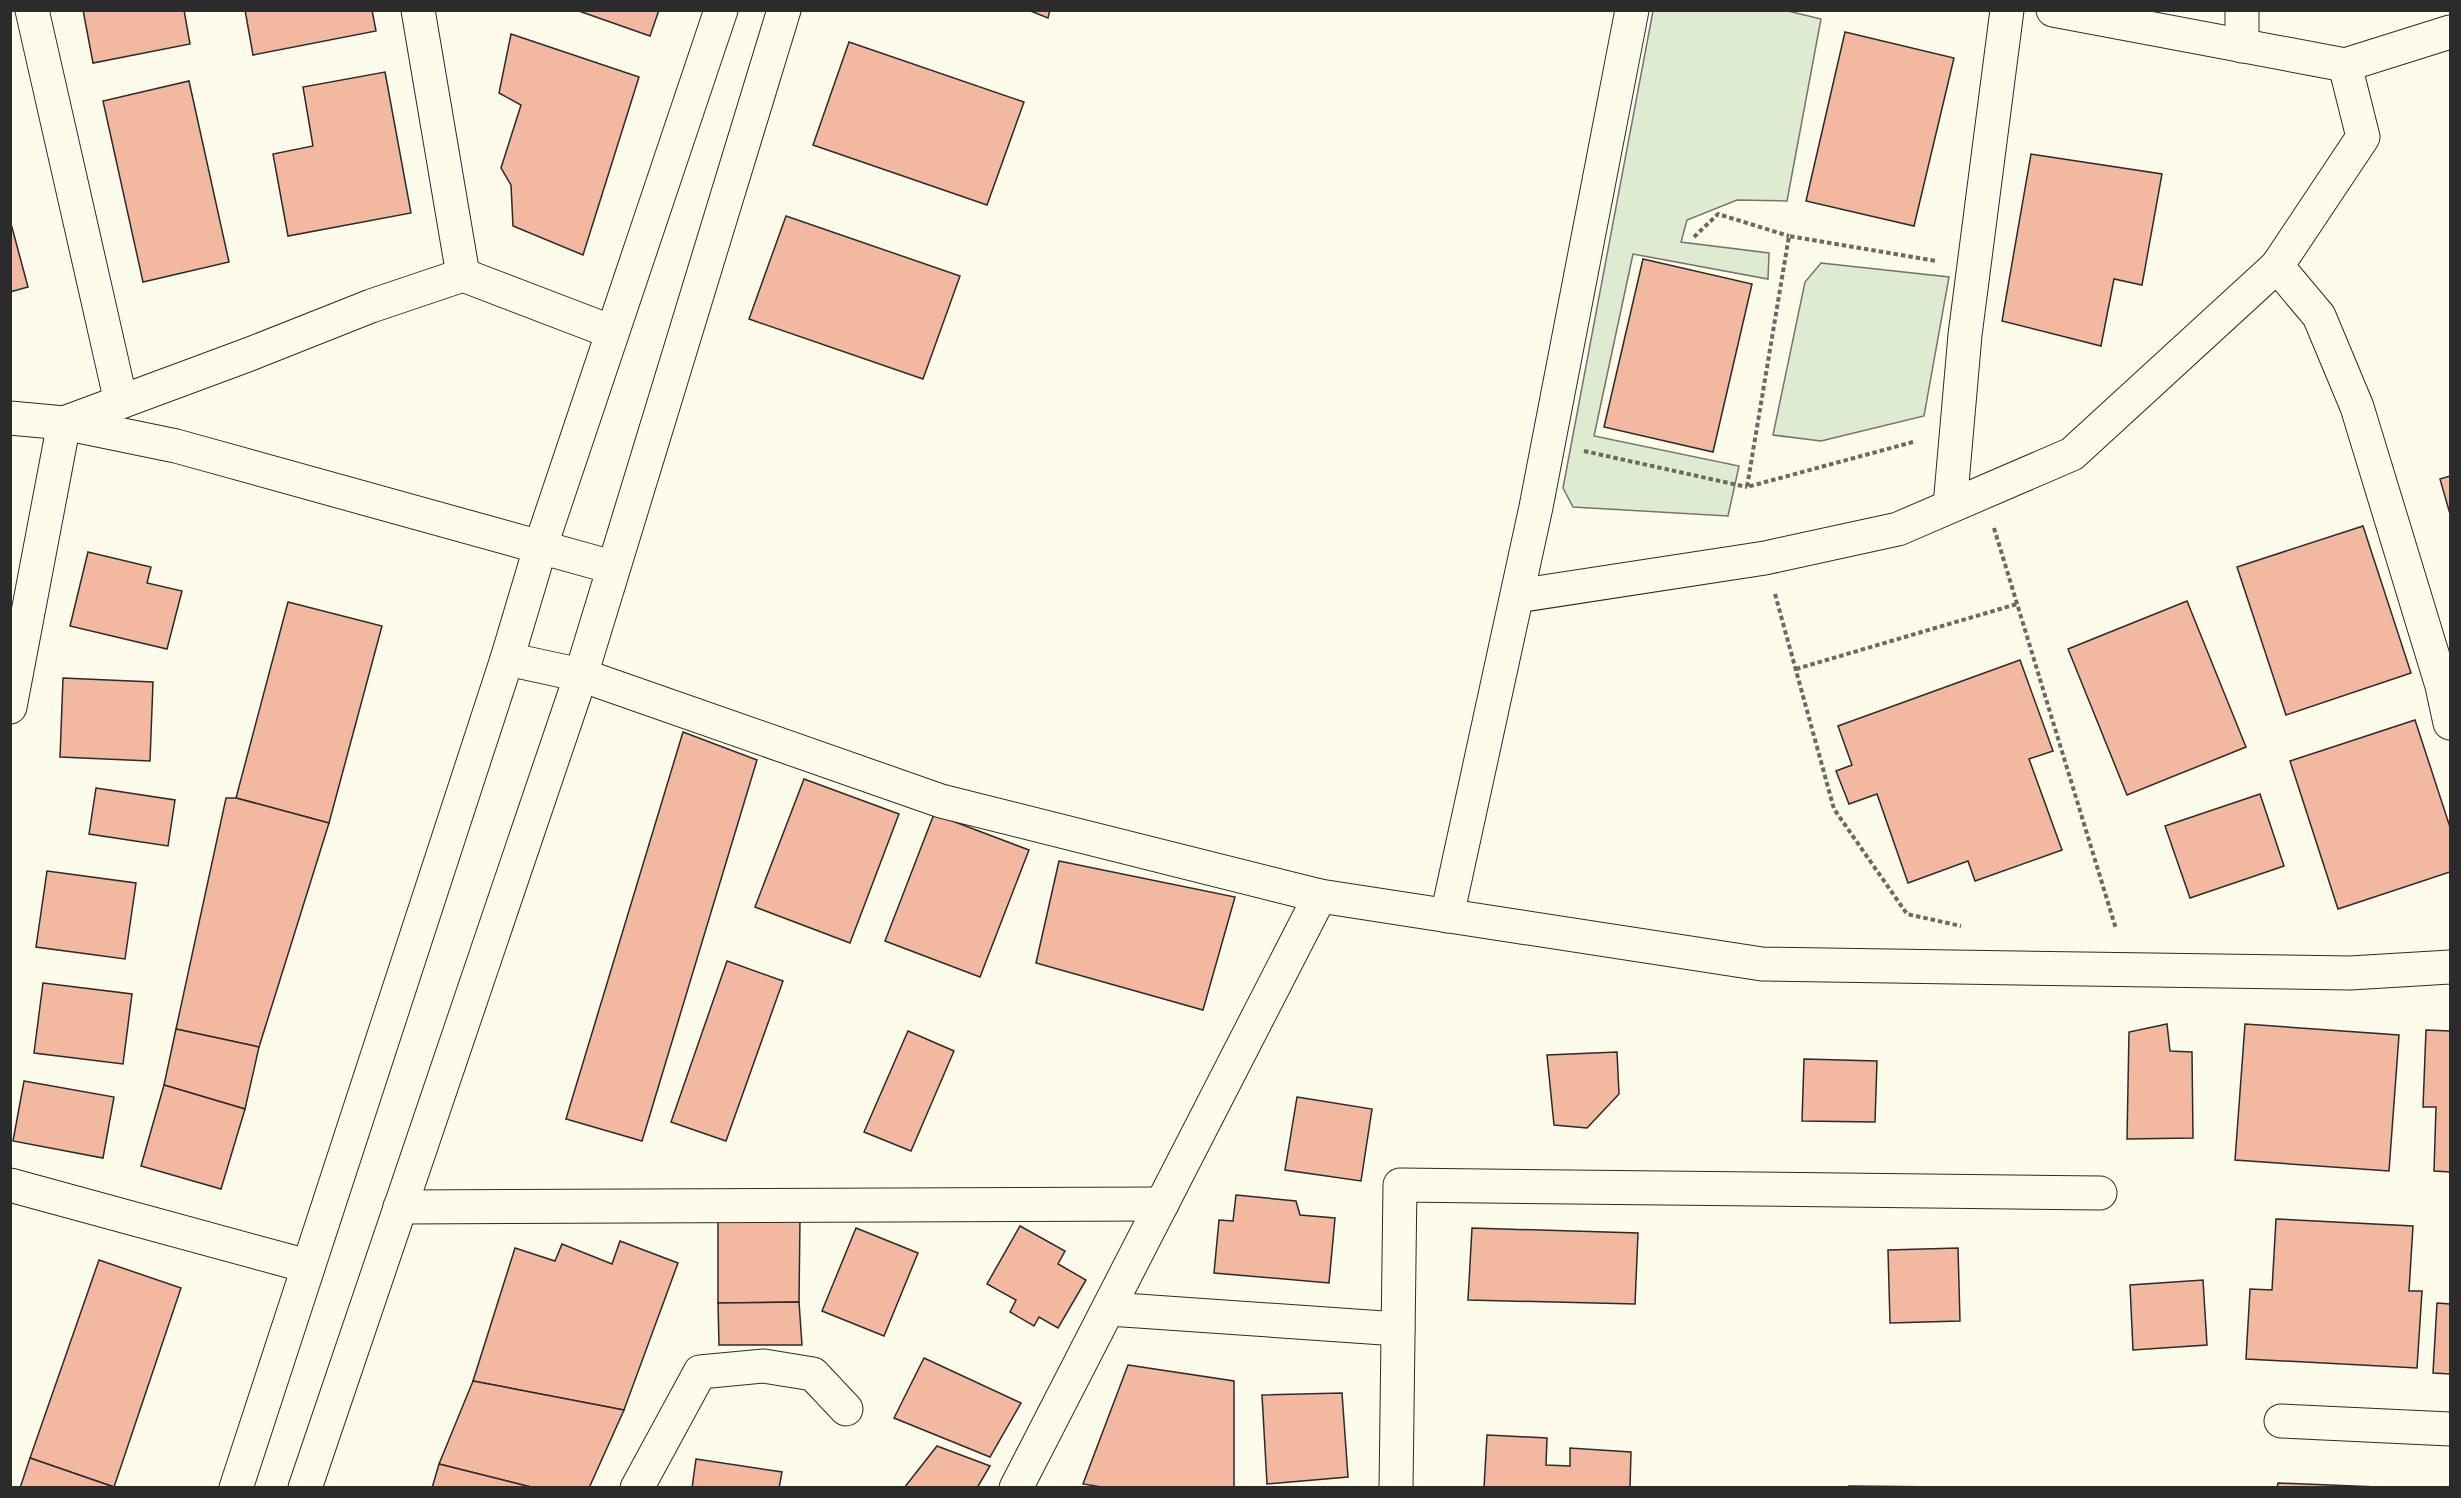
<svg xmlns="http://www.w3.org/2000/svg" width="2461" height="1498" font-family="Raleway,sans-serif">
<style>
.green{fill:#deebd1;stroke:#74746e;stroke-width:1.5}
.building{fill:#f2b8a0;stroke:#2b2b2b;stroke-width:1.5}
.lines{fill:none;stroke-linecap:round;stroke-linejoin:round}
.street-casing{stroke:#2b2b2b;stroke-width:35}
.secondary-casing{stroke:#2b2b2b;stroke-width:35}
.path{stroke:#6a6964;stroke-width:4;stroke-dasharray:4.5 3;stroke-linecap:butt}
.street{stroke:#fdfbea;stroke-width:33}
.secondary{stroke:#fdfbea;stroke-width:33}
</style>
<rect width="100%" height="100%" fill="#fdfbea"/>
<!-- green -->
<g class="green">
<polygon points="1788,11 1821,19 1787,201 1737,200 1687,220 1681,242 1769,253 1768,279 1633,254 1594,436 1739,466 1728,516 1573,507 1563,488 1653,11"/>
<polygon points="1821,263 1949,277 1924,416 1821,441 1773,435 1805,282"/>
</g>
<!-- building -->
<g class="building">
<polygon points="83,10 184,10 190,44 93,63"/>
<polygon points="245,10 372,10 376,31 253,55"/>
<polygon points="576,10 659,10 650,36"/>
<polygon points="1028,10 1050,10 1048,18"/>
<polygon points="1845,32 1954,58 1914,226 1806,201"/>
<polygon points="511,34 639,77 583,255 513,226 511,185 501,168 521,105 499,93"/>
<polygon points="849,42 1024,102 987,205 813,145"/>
<polygon points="385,72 411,213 288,236 273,154 313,146 303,87"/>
<polygon points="189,81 229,262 143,282 103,101"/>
<polygon points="2031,154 2162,174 2142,285 2114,279 2101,346 2002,321"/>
<polygon points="786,216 960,276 923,379 749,319"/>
<polygon points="10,220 28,287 10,292"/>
<polygon points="1643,259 1752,284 1713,452 1604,427"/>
<polygon points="2450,476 2450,514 2440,479"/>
<polygon points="2363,526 2411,673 2286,715 2237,567"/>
<polygon points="88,552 151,567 147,583 182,591 167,649 70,626"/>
<polygon points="2187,601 2246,747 2127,795 2068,649"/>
<polygon points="288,602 382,626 329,823 236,798"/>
<polygon points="2020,660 2053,751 2029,759 2062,850 1975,881 1968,861 1908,883 1877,794 1849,804 1836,771 1852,765 1838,726"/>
<polygon points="63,678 153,682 150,761 60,757"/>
<polygon points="2415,720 2450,827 2450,872 2338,909 2290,761"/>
<polygon points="683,732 757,760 642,1141 566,1119"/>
<polygon points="804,779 899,814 850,943 755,907"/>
<polygon points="96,788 175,800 168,846 89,834"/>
<polygon points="2260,794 2284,866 2190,898 2165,826"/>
<polygon points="226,798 236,798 329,823 259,1047 176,1029"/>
<polygon points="934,814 1029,850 980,977 885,941"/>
<polygon points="1059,861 1235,897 1203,1010 1036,963"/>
<polygon points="47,871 136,883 125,959 36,947"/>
<polygon points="727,961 783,981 726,1141 671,1122"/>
<polygon points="43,983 132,994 123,1064 34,1053"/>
<polygon points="2167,1024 2170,1051 2192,1052 2193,1138 2127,1139 2129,1032"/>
<polygon points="2245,1024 2399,1035 2389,1171 2235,1160"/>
<polygon points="176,1029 259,1047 245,1109 164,1085"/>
<polygon points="2426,1030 2450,1031 2450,1172 2434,1171 2436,1107 2423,1107"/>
<polygon points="908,1031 954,1051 911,1151 864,1132"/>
<polygon points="1617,1052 1619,1094 1587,1128 1554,1125 1547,1055"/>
<polygon points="1804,1059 1877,1061 1875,1122 1802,1121"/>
<polygon points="24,1081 114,1097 103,1158 13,1141"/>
<polygon points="164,1085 245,1109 221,1189 141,1166"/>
<polygon points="1297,1097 1372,1109 1361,1181 1285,1170"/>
<polygon points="1236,1195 1296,1201 1300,1215 1335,1218 1329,1283 1214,1273 1219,1220 1233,1221"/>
<polygon points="718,1219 800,1219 799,1302 718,1303"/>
<polygon points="2276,1219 2413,1226 2409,1291 2422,1291 2417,1368 2246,1359 2250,1289 2272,1290"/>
<polygon points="1020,1226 1065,1251 1058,1264 1086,1280 1058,1328 1039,1317 1034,1326 1010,1312 1016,1300 987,1284"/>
<polygon points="856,1228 918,1253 884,1336 822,1311"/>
<polygon points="1472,1228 1638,1233 1635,1304 1468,1300"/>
<polygon points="620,1241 678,1263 624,1410 473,1381 515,1248 555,1261 562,1244 612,1264"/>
<polygon points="1958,1248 1960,1321 1890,1323 1888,1250"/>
<polygon points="99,1260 181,1288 114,1487 30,1458"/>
<polygon points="2203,1280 2207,1345 2133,1350 2130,1285"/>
<polygon points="799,1302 802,1345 719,1345 718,1303"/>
<polygon points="2437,1303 2450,1304 2450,1374 2433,1373"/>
<polygon points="924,1358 1021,1403 990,1457 894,1418"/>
<polygon points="1128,1365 1234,1381 1234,1488 1108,1488 1083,1484"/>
<polygon points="473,1381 624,1410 589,1488 535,1488 439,1464"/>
<polygon points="1342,1393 1348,1477 1267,1484 1262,1395"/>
<polygon points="1487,1435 1547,1438 1546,1465 1570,1466 1570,1448 1631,1452 1630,1488 1484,1488"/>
<polygon points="937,1446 990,1466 977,1488 904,1488"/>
<polygon points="30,1458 114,1487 114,1488 20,1488"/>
<polygon points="696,1459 782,1472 779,1488 692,1488"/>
<polygon points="439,1464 535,1488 432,1488"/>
<polygon points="2278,1483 2404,1488 2277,1488"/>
<polygon points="1849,1486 1945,1487 1945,1488 1849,1488"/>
</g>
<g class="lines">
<defs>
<g id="street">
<polyline points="32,10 121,402"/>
<polyline points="418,10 463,275"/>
<polyline points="2053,10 2345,65 2450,32"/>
<polyline points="2242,10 2242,46"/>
<polyline points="2277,266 2363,137 2345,65"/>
<polyline points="1950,506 1965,335 2007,10"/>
<polyline points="1517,596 1765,558 1898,529 2072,454 2277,266 2319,316 2357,407 2442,686 2450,723"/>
<polyline points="507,659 581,675 941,801 1320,896 1762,964 2350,973 2450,967"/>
<polyline points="10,707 64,423 250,354 371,306 463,275 612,332"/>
<polyline points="1447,916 1536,507 1632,10"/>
<polyline points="10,1185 307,1266"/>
<polyline points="400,1207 1162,1204"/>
<polyline points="1109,1309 1398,1329"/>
<polyline points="2281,1421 2450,1429"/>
<polyline points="637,1488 700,1372 764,1366 813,1374 846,1409"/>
<polyline points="1016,1488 1320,896"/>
<polyline points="1396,1488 1400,1185 2100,1193"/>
</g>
<g id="secondary">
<polyline points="10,418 64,423 176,446 612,567"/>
<polyline points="236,1488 507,659 541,545 721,10"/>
<polyline points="305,1488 581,675 784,10"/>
</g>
</defs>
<!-- street casing -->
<use href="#street" class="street-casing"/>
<!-- secondary casing -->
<use href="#secondary" class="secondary-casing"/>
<!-- path -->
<g class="path">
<polyline points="1694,237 1718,214 1789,236"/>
<polyline points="1913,442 1747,487 1789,236 1936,261"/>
<polyline points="1584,451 1747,487"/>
<polyline points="1994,528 2116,929"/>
<polyline points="1775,594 1834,809 1907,914 1961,926"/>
<polyline points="1796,669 2017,604"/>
</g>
<!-- street -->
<use href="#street" class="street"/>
<!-- secondary -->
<use href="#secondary" class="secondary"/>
</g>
<!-- border -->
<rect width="2461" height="1498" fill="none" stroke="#2b2b2b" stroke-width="24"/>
</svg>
